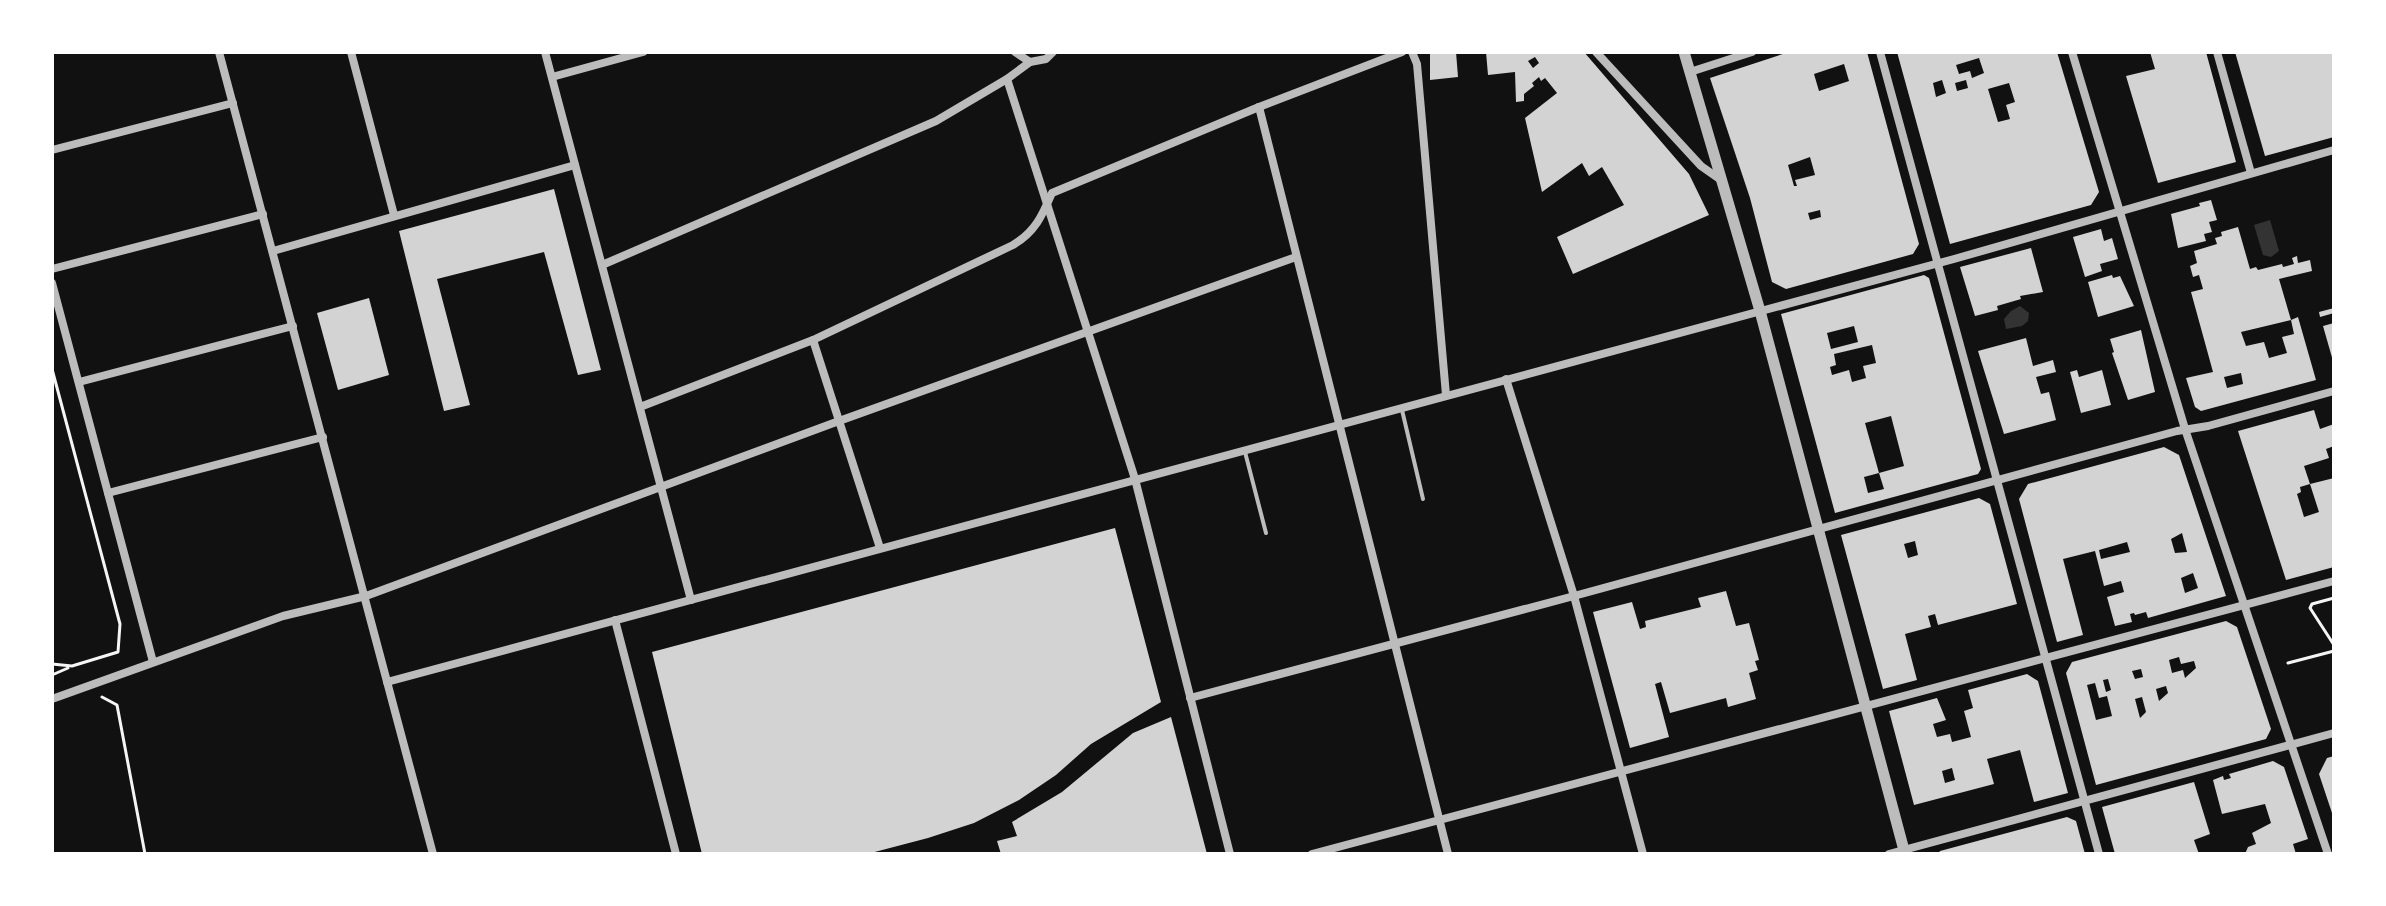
<svg xmlns="http://www.w3.org/2000/svg" width="2386" height="906" font-family="Jost,sans-serif">
<style>
.water{fill:#333}
.building{fill:#d3d3d3;fill-rule:evenodd}
.lines{fill:none;stroke-linecap:round;stroke-linejoin:round}
.path{stroke:#f5f5f5;stroke-width:3}
.service{stroke:#bcbcbc;stroke-width:4}
.minor{stroke:#bcbcbc;stroke-width:8}
.tertiary{stroke:#bcbcbc;stroke-width:11}
</style>
<rect width="100%" height="100%" fill="#111"/>
<!-- water -->
<g class="water">
<polygon points="2270,220 2279,251 2271,257 2263,255 2254,225"/>
<polygon points="2020,306 2029,313 2028,321 2022,326 2006,329 2004,319 2011,311"/>
</g>
<!-- building -->
<g class="building">
<polygon points="1430,52 1456,52 1458,77 1430,80"/>
<path d="M1486,52H1584L1689,174L1709,215L1573,274L1557,237L1624,205L1602,167L1589,176L1582,163L1542,192L1525,118L1557,93L1545,78L1541,81L1539,77L1532,83L1534,86L1524,94V101L1516,102L1515,72L1488,75ZM1535,57L1539,63L1533,68L1528,61Z"/>
<path d="M1789,52H1867L1919,244L1913,254L1786,289L1772,282L1750,198L1710,78ZM1844,64L1849,81L1819,91L1814,74ZM1810,157L1815,175L1795,180L1797,186H1794L1788,165ZM1820,210L1821,217L1810,220L1808,213Z"/>
<path d="M1897,52H2057L2099,192L2091,205L1950,244ZM1979,58L1984,73L1972,78L1970,71L1959,74L1956,65ZM1942,80L1946,93L1936,97L1933,83ZM1966,80L1968,88L1957,91L1955,83ZM2009,83L2015,102L2006,105L2010,119L1998,122L1988,89Z"/>
<polygon points="2150,52 2206,52 2236,162 2158,183 2126,76 2155,69"/>
<polygon points="2235,52 2334,52 2334,137 2265,156"/>
<polygon points="554,189 601,370 578,375 544,252 437,279 470,405 444,411 399,231"/>
<polygon points="2211,200 2217,220 2209,222 2212,232 2204,234 2206,241 2178,248 2171,214 2200,206 2199,203"/>
<path d="M2238,227L2250,269L2256,267L2258,270L2282,264L2283,267L2294,264L2292,258L2297,256L2298,263L2310,260L2312,271L2279,279L2291,320L2298,317L2316,380L2201,411L2195,407L2186,378L2213,372L2191,292L2203,289L2199,275L2193,277L2190,266L2197,263L2194,251L2217,244L2215,238L2222,236L2221,232ZM2291,320L2294,334L2282,337L2287,353L2269,358L2264,342L2246,346L2241,332ZM2241,373L2243,384L2227,388L2224,377Z"/>
<polygon points="2101,229 2104,241 2112,238 2118,259 2100,264 2102,271 2085,277 2073,237"/>
<polygon points="2031,248 2043,292 2020,296 2021,299 1997,306 1998,310 1975,316 1960,267"/>
<path d="M1924,275L1929,278L1981,469L1978,474L1835,513L1781,314ZM1854,326L1858,342L1831,349L1827,333ZM1872,345L1876,363L1863,366L1866,378L1852,382L1849,370L1832,375L1830,367L1836,365L1834,354ZM1891,416L1904,466L1879,473L1884,489L1868,493L1864,477L1879,473L1865,423Z"/>
<polygon points="2112,275 2113,278 2120,276 2134,306 2098,317 2088,282"/>
<polygon points="369,298 389,375 338,390 317,313"/>
<polygon points="2334,308 2334,313 2320,317 2319,312"/>
<polygon points="2334,323 2334,361 2333,361 2323,326"/>
<polygon points="2141,330 2155,392 2128,400 2112,353 2114,352 2110,339"/>
<polygon points="2026,338 2033,366 2053,360 2056,372 2036,377 2041,394 2049,392 2056,420 2004,434 1978,351"/>
<polygon points="2077,370 2079,377 2102,370 2111,405 2081,413 2070,372"/>
<polygon points="2314,410 2320,429 2334,424 2334,446 2326,449 2329,458 2304,466 2310,484 2300,487 2301,492 2297,494 2304,517 2319,512 2310,484 2334,478 2334,567 2286,580 2238,431"/>
<path d="M2164,447L2179,455L2226,596L2148,618L2146,612L2135,615L2134,613L2130,614L2132,622L2115,626L2107,597L2124,592L2121,581L2104,586L2095,551L2063,559L2083,635L2057,642L2019,499L2028,484ZM2182,533L2187,552L2175,553L2171,539ZM2127,542L2130,552L2101,559L2099,550ZM2193,573L2198,588L2185,593L2181,578Z"/>
<path d="M1979,498L1990,504L2017,604L1938,625L1935,614L1928,616L1931,627L1905,634L1917,680L1883,689L1841,535ZM1915,541L1918,555L1908,558L1904,544Z"/>
<polygon points="1115,528 1161,702 1091,744 1056,775 1019,800 974,823 928,838 867,854 702,854 652,652"/>
<polygon points="1726,591 1736,626 1749,623 1759,660 1755,661 1758,670 1749,673 1756,699 1728,707 1726,698 1670,713 1661,682 1655,684 1669,737 1630,748 1593,612 1632,602 1640,629 1646,627 1645,621 1701,607 1698,598"/>
<path d="M2226,621L2237,627L2271,729L2266,739L2096,785L2066,673L2072,662ZM2179,657L2181,664L2194,661L2196,668L2185,678L2183,670L2172,673L2169,660ZM2141,669L2143,677L2135,679L2132,671ZM2108,679L2111,690L2106,692L2103,680ZM2095,683L2099,698L2107,696L2112,716L2096,720L2087,685ZM2166,686L2168,693L2159,701L2156,689ZM2142,697L2146,712L2140,718L2135,699Z"/>
<path d="M2027,674L2038,681L2068,793L2034,802L2020,750L1987,759L1994,784L1914,805L1889,711L1937,698L1946,720L1933,724L1937,737L1950,734L1952,742L1971,737L1964,711L1973,708L1968,690ZM1952,768L1955,780L1945,783L1942,771Z"/>
<polygon points="1171,717 1207,854 1001,854 997,841 1017,836 1012,822 1062,792 1133,733"/>
<polygon points="2334,756 2334,816 2333,816 2319,774 2327,758"/>
<polygon points="2273,761 2284,767 2308,839 2293,844 2296,854 2245,854 2248,847 2256,844 2252,833 2271,823 2265,804 2222,814 2213,780 2223,776 2224,780 2231,778 2229,774"/>
<polygon points="2194,782 2210,834 2194,840 2199,854 2115,854 2102,807"/>
<polygon points="2067,817 2076,821 2085,854 1938,854 1940,851"/>
</g>
<g class="lines">
<!-- path -->
<g class="path">
<polyline points="52,369 120,624 118,652 72,666 52,664"/>
<polyline points="2334,598 2312,604 2310,608 2334,645"/>
<polyline points="2288,663 2334,651"/>
<polyline points="52,675 68,668"/>
<polyline points="102,697 117,705 145,854"/>
</g>
<!-- service -->
<g class="service">
<polyline points="1402,410 1423,499"/>
<polyline points="1245,452 1266,533"/>
</g>
<!-- minor -->
<g class="minor">
<polyline points="219,52 433,854"/>
<polyline points="351,52 394,215"/>
<polyline points="545,52 691,600"/>
<polyline points="1015,52 1030,62 1046,59 1053,52"/>
<polyline points="1412,52 1417,64 1446,395"/>
<polyline points="1596,52 1701,166 1721,180"/>
<polyline points="1880,52 2099,854"/>
<polyline points="2072,52 2185,429 2328,854"/>
<polyline points="2217,52 2251,173"/>
<polyline points="1690,72 1752,52"/>
<polyline points="552,77 643,52"/>
<polyline points="1007,79 1135,479 1230,854"/>
<polyline points="1259,107 1448,854"/>
<polyline points="52,150 233,103"/>
<polyline points="273,251 575,165"/>
<polyline points="602,265 936,121 1007,79 1030,62"/>
<polyline points="52,269 263,214"/>
<polyline points="52,283 153,662"/>
<polyline points="813,340 880,548"/>
<polyline points="1506,379 1574,596 1643,854"/>
<polyline points="79,382 293,326"/>
<path d="M640,407L813,340L1013,245C1035,232 1042,216 1052,193L1259,107L1402,52"/>
<polyline points="108,493 323,437"/>
<polyline points="615,620 676,854"/>
<polyline points="387,682 1954,259 2334,150"/>
<polyline points="1190,698 1574,596 2177,431 2208,426 2334,391"/>
<polyline points="52,699 283,616 366,596 839,421 1296,257"/>
<polyline points="1312,854 2334,581"/>
<polyline points="1889,854 2334,733"/>
</g>
<!-- tertiary -->
<polyline class="tertiary" points="1684,52 1760,311 1905,854"/>
</g>
<!-- border -->
<rect width="2386" height="906" fill="none" stroke="#ffffff" stroke-width="108"/>
</svg>
